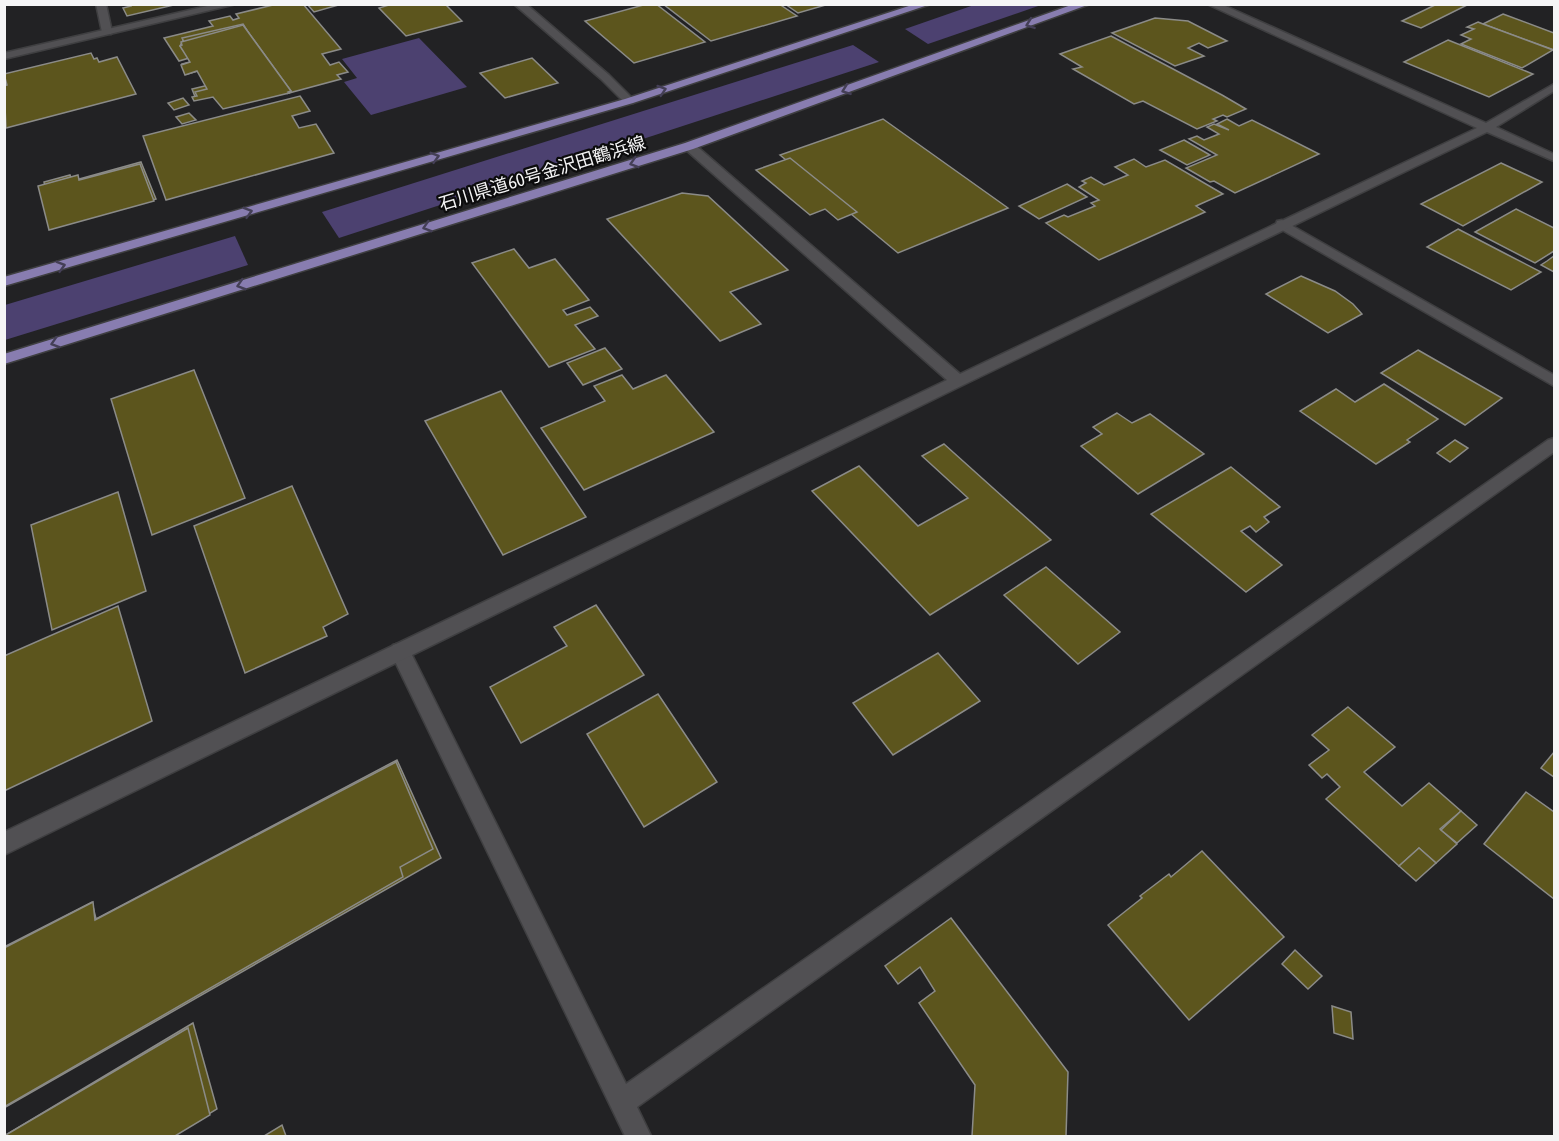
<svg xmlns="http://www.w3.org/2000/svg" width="1559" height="1141" font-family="'Asap Condensed','Noto Sans JP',sans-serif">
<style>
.green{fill:#4c4170}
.building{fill:#5c551d;stroke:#8b8b88;stroke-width:1.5}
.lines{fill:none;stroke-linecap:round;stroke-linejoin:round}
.minor-casing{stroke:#3f3f41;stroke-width:3}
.tertiary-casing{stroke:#3f3f41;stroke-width:3}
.primary-casing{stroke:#3f3f41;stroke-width:3}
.minor{fill:#515053;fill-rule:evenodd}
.tertiary{fill:#515053;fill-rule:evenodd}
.primary{fill:#887db0;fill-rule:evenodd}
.oneway{stroke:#443f56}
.labels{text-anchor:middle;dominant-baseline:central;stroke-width:4.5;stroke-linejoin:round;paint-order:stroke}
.far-street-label{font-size:18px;fill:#f5f5f6;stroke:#0c0c0d}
</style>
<rect width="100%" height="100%" fill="#222224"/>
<!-- green -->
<g class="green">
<polygon points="974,5 1041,5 928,44 905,29"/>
<polygon points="419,38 467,87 371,115 344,82 357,78 342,59"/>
<polygon points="853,45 879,62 339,238 322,212"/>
<polygon points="235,236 248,265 5,340 5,305"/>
</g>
<!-- building -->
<g class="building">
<polygon points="130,4 178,4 127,16 123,8 131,6"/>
<polygon points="277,4 303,4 341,49 322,54 330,65 339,62 348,72 337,75 341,79 289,93 291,91 243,25 184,39 180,46 189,58 179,61 164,38 213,26 209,21 230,16 233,20 239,18 236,14"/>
<polygon points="307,4 342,4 314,12"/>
<polygon points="392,4 445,4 462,21 406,36 379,8"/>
<polygon points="647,4 656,4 705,42 634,63 585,21"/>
<polygon points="663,4 779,4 797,16 711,41"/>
<polygon points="785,4 829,4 798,13"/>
<polygon points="1437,4 1469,4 1421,28 1402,21"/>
<polygon points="1503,14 1554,33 1554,50 1483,24"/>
<polygon points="1155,18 1188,21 1227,41 1208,48 1199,43 1188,48 1204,56 1175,66 1112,33"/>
<polygon points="1478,22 1483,24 1553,50 1522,68 1461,44 1471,39 1461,35 1474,29 1467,27"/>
<polygon points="243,24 285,92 229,106 222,92 196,99 192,89 213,84 205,69 187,74 182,64 194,61 182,38"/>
<polygon points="243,25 291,91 288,92 289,93 223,109 213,97 194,101 192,97 197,96 195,92 207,89 197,71 185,75 181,65 190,62 180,46 182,45 181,42"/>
<polygon points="1111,36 1222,95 1246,109 1227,117 1223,115 1213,119 1217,121 1197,129 1143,101 1134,104 1073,69 1082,67 1060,54"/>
<polygon points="1448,40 1533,74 1489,97 1404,62"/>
<polygon points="91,53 94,59 97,58 99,62 117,57 136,94 6,128 4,86 7,85 4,74"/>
<polygon points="532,58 558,83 505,98 480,73"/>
<polygon points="300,96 310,111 292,116 299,128 316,124 334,153 166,200 143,136"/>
<polygon points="183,98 189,105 174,110 168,103"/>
<polygon points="189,113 196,120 182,124 176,117"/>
<polygon points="883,119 1008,208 898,253 780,155"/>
<polygon points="1227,119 1239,126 1252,120 1319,154 1235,193 1214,181 1210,182 1186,168 1217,155 1189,139 1197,136 1204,140 1219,134 1207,127 1214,124 1229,130 1217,124"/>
<polygon points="1184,140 1210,155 1187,165 1160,150"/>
<polygon points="790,158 857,212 838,220 825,209 810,215 756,170"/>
<polygon points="1134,159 1146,167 1165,160 1223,194 1196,206 1205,212 1099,260 1046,223 1064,215 1068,217 1095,206 1091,203 1099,200 1079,187 1086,183 1082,181 1091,177 1104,185 1128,175 1115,167"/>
<polygon points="141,162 156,199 53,228 42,191 46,190 44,182 70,175 72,181"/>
<polygon points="1501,163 1542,182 1463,226 1421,204"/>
<polygon points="140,164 154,201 49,230 38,186 78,175 79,180"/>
<polygon points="1067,184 1087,197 1039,219 1019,206"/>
<polygon points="682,193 708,196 788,270 730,292 761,324 720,341 607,219"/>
<polygon points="1516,209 1554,228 1554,251 1535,263 1475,232"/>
<polygon points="1458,229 1508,255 1541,272 1511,290 1427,247"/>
<polygon points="514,249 529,268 555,259 589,300 563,310 567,315 590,307 598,316 575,325 595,349 549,367 472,263"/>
<polygon points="1554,256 1554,272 1541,265 1547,261"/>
<polygon points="1301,276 1335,291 1353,304 1362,314 1328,333 1266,294"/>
<polygon points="605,348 622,369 583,385 567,363"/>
<polygon points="1418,350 1502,398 1465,425 1381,373"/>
<polygon points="194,370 245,498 152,535 111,399"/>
<polygon points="622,375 633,389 666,375 714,432 584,490 541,428 605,401 594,386"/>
<polygon points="1384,384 1438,419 1407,440 1410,442 1376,464 1300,411 1336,389 1355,402"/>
<polygon points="501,391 586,517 503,555 425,421"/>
<polygon points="1117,413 1132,423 1150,414 1204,454 1138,494 1081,446 1102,434 1093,427"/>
<polygon points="1455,440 1468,448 1450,462 1437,453"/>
<polygon points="944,444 1051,540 930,615 812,491 859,466 918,526 968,498 922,456"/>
<polygon points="1231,467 1280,507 1264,517 1269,522 1256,532 1250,526 1241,531 1282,565 1246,592 1151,514"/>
<polygon points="292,486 348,614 323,627 327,636 245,673 194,526"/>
<polygon points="118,492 146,591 52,630 31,525"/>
<polygon points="1046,567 1120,632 1078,664 1004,595"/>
<polygon points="596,605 644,675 521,743 490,687 567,646 554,627"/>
<polygon points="118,606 152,721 4,791 4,656"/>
<polygon points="938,653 980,701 893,755 853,703"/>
<polygon points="658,694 717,782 644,827 587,734"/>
<polygon points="1348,707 1395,747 1364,772 1402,806 1429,783 1461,811 1440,829 1457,844 1436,863 1419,848 1399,866 1326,799 1340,787 1327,774 1322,778 1309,765 1329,750 1312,735"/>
<polygon points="1554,752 1554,777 1541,768"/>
<polygon points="397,760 441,858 4,1108 4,947 92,902 96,919"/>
<polygon points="396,762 433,849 400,867 403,877 4,1107 4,948 93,902 95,920"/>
<polygon points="1526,792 1554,812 1554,899 1484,844"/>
<polygon points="1461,811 1477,825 1457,843 1441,830"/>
<polygon points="1419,848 1436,863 1416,881 1399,866"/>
<polygon points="1202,851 1284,937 1189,1020 1108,925 1142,898 1140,896 1169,874 1171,877"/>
<polygon points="951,918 1068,1072 1066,1136 972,1136 975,1085 919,1003 935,991 920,967 898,984 885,966"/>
<polygon points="1295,950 1322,976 1308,989 1282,964"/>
<polygon points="1332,1006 1351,1012 1353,1039 1334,1033"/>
<polygon points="193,1023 217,1109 173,1136 4,1136"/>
<polygon points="188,1028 210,1115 175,1136 4,1136"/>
<polygon points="282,1125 286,1136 264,1136"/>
</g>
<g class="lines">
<defs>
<g id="minor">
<polygon points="96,4 106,4 112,32 111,34 102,32"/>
<polygon points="514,4 526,4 609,75 633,99 633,103 625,103 601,79"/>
<polygon points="1282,220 1554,375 1554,386 1277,227 1276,224 1277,221"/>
<polygon points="1554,438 1554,452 637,1107 651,1136 625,1136 390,651 393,645 400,643 407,645 626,1084 1548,440"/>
</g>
<g id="tertiary">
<polygon points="216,4 236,4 4,59 4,53"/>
<polygon points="1207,4 1221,4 1486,123 1554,84 1554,91 1496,127 1554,154 1554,161 1487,132 963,385 4,855 4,832 947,380 685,149 685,143 693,143 960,374 1477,128"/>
</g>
<g id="primary">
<polygon points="915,4 931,4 633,103 4,286 4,277 625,99"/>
<polygon points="1074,4 1090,4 693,149 4,364 4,354 685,143"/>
</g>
</defs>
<!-- minor casing -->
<use href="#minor" class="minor-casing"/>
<!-- tertiary casing -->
<use href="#tertiary" class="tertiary-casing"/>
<!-- primary casing -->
<use href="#primary" class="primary-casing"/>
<!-- minor -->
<use href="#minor" class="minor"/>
<!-- tertiary -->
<use href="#tertiary" class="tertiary"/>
<!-- primary -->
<use href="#primary" class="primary"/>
</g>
<!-- one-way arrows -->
<defs><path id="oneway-chevron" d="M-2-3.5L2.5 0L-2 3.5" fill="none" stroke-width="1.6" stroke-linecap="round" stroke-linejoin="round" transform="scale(1.5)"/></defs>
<g class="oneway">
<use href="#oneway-chevron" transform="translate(1030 24) rotate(160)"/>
<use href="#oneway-chevron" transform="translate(662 90) rotate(-18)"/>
<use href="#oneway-chevron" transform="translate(846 90) rotate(160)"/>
<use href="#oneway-chevron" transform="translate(435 157) rotate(-16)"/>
<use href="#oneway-chevron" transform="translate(634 163) rotate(163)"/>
<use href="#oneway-chevron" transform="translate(248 212) rotate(-16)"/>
<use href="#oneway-chevron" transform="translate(427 227) rotate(163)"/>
<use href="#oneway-chevron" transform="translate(61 266) rotate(-16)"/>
<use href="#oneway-chevron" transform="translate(241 285) rotate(163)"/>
<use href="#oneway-chevron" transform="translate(55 343) rotate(163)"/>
</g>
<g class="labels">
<!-- far-street labels -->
<g class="far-street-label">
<text transform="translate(542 173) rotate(-17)">石川県道60号金沢田鶴浜線</text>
</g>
</g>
<!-- border -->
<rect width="1559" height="1141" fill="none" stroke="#f5f5f6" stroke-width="12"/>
</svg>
